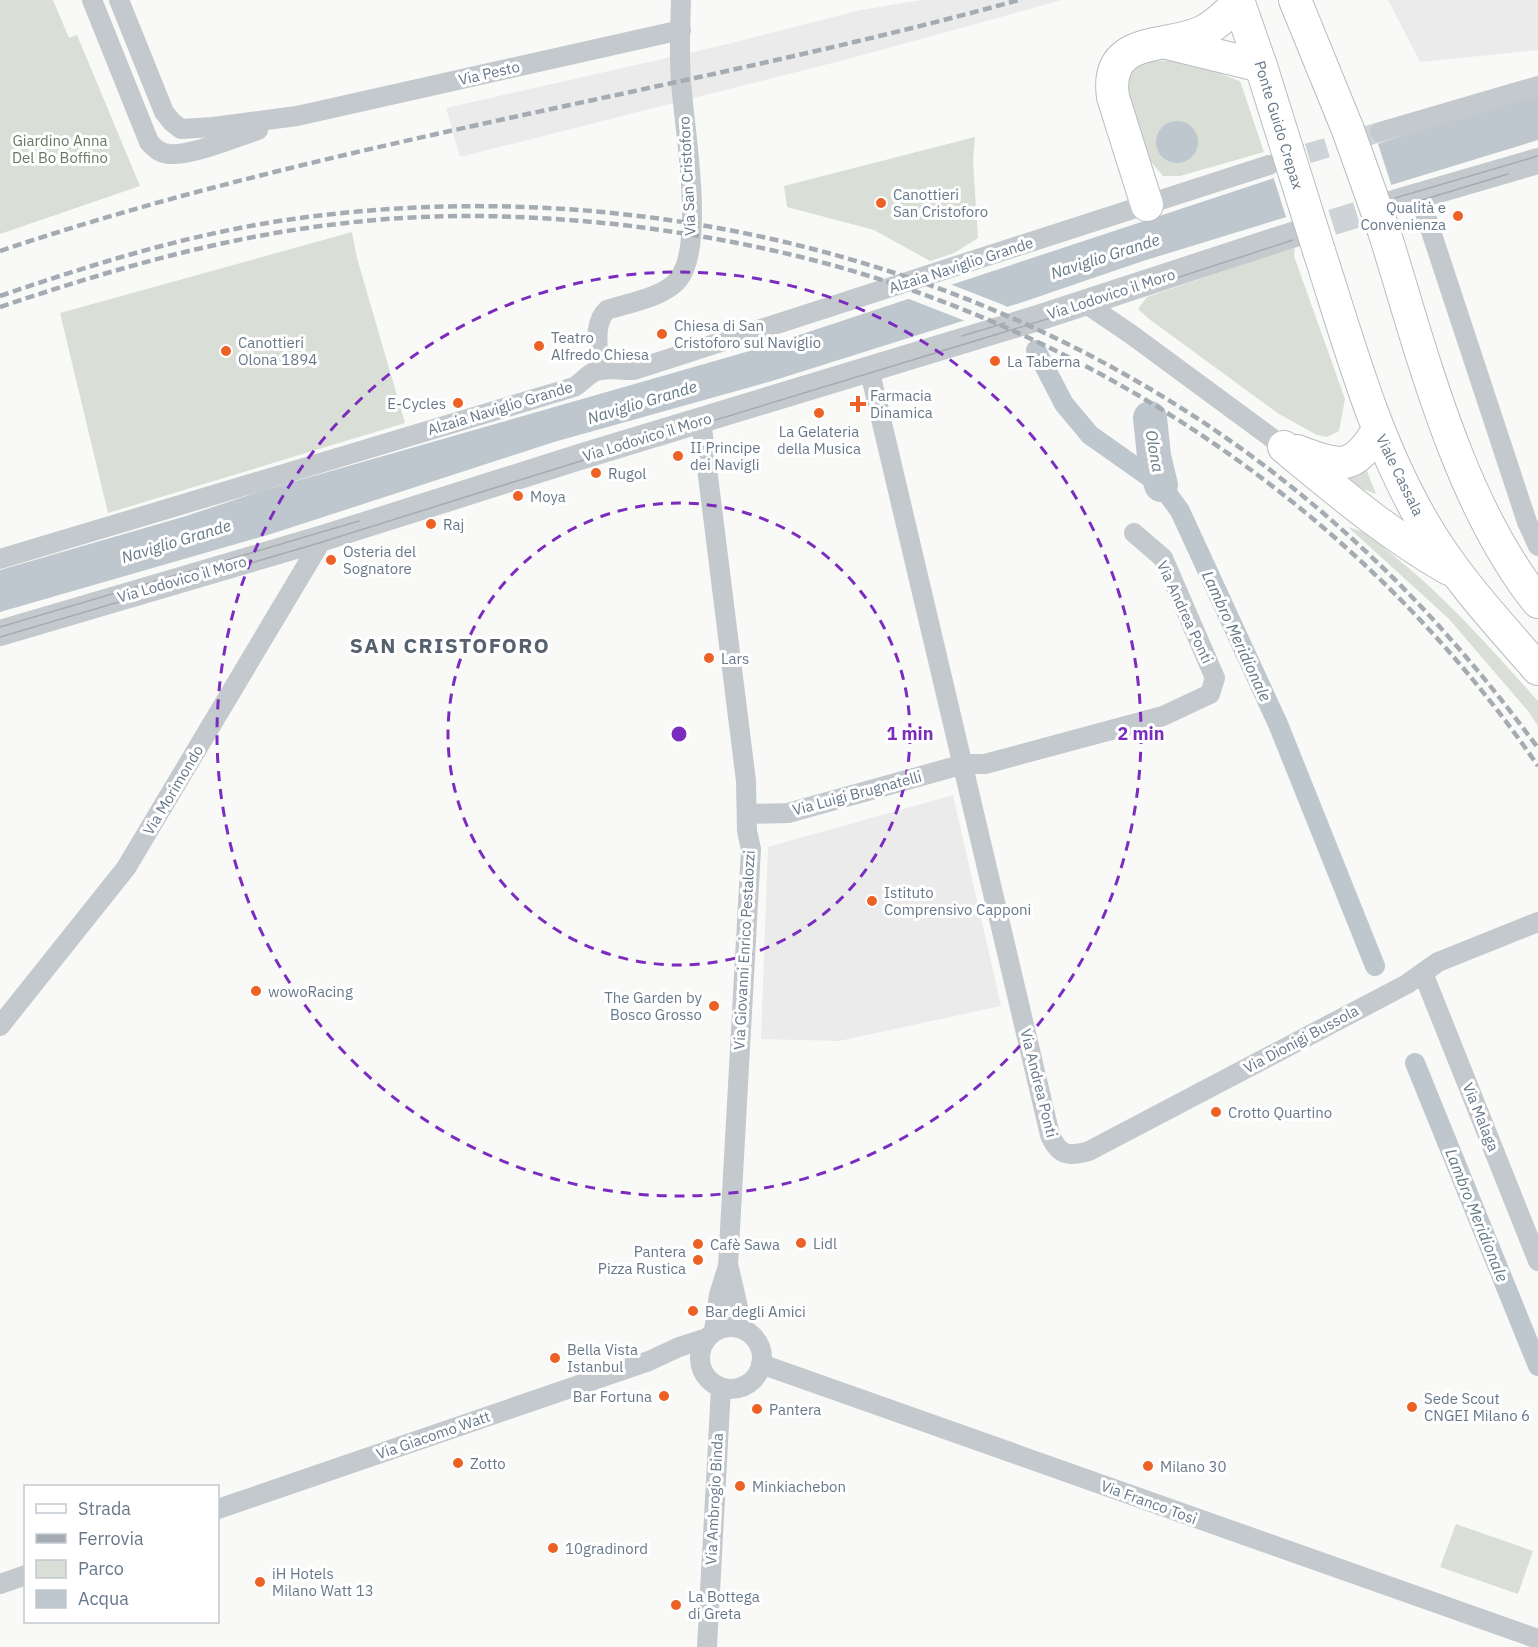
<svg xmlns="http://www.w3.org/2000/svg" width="1538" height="1647" font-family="'IBM Plex Sans',sans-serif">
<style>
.built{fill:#eaebea}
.green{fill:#d9dfd6}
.water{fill:#bdc7cd}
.pier{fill:#f9faf7}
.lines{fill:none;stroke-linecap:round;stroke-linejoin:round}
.canal{stroke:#bdc7cd;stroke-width:20}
.river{stroke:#bdc7cd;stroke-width:34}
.minor-tunnel{stroke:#cdd3d6;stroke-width:20;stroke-dasharray:20 10;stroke-linecap:butt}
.tertiary-tunnel{stroke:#cdd3d6;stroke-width:26;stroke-dasharray:26 13;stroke-linecap:butt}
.primary-casing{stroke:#b8bcc1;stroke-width:34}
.minor{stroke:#c4c9cd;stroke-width:20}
.tertiary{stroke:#c4c9cd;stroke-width:26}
.primary{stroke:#fff;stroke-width:32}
.tram{stroke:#a5abb2;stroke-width:1.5}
.rail{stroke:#a5abb2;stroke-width:4.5;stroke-dasharray:9 4.5;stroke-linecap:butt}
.primary-bridge-casing{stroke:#b8bcc1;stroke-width:34;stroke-linecap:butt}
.primary-bridge{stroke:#fff;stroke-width:32}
.ring{fill:none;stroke:#7b2cbf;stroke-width:3;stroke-dasharray:10 8}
.poi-dot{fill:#ed6124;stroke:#fff;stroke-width:2}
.labels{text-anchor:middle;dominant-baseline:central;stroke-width:6;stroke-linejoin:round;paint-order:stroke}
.street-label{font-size:15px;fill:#67788a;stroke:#fff}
.park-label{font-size:15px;fill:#667a62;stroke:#fff}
.poi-label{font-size:15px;fill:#67788a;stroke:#fff;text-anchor:start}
.water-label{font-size:16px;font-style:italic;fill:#637984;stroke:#fff}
.district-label{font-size:21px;font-weight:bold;letter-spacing:1.5px;fill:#55616e;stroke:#fff}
.centre{fill:#7b2cbf;stroke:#fff;stroke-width:3}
.ring-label{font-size:18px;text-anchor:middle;font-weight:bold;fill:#7b2cbf;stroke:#fff;stroke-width:6;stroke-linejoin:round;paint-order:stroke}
</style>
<rect width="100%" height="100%" fill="#f9faf7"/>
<!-- built -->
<g class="built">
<polygon points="922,0 1062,0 848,59 460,157 446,108 728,44 861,10"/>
<polygon points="1388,0 1538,0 1538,50 1420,62"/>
<polygon points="953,795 1001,1006 839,1041 761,1039 768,847"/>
</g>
<!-- green -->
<g class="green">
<polygon points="0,0 53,0 69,38 77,35 140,186 0,234"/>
<polygon points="1183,60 1240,81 1264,152 1180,176 1163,176 1143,152 1125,84 1135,68 1155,61"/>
<polygon points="975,137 973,161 978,238 954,253 930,261 874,230 787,207 784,186"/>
<polygon points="352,232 357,258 405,423 108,513 60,313"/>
<polygon points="1295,247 1294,256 1345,399 1339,431 1327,437 1317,435 1279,414 1149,319 1138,309 1147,297"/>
<polygon points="1365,466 1376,494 1336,479"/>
<path d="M1348,527C1369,532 1378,543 1394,556C1448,599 1492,650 1538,701V726L1528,711L1449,619Z"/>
<polygon points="1456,1524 1533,1551 1518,1594 1440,1567"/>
</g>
<!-- water -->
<g class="water">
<polygon points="1538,93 1538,140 1143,261 1023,302 772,381 554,442 271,534 0,612 0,570 186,516 261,491 760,348 1510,100"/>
<circle cx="1177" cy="142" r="21"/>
</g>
<!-- pier -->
<g class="pier">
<polygon points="1377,141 1392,187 1287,220 1273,176"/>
<polygon points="947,283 1001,304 1012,309 968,322 904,297"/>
</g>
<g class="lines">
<!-- canal -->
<g class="canal">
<polyline points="1036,350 1064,404 1090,435 1161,485 1180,511 1278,724 1375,966"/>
<polyline points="1415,1063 1538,1366"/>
</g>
<!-- river -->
<polyline class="river" points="1150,418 1154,456 1161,485"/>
<!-- minor-tunnel -->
<polyline class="minor-tunnel" points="1279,162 1380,132"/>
<!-- tertiary-tunnel -->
<polyline class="tertiary-tunnel" points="1295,234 1394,203"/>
<defs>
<g id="primary">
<polyline points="1238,0 1261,66 1287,149"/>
<polyline points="1295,0 1348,130"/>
<polyline points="1167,43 1261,66"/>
<path d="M1147,205L1113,97C1104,35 1166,49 1202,32C1217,25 1227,13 1239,3"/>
<path d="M1384,231C1422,352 1458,502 1538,602"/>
<path d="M1319,251C1349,343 1374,438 1423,522C1454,576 1497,622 1538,669"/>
<path d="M1284,447C1336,490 1389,535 1449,569"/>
<path d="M1297,451C1340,467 1353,472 1378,430"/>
</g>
</defs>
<!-- primary casing -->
<use href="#primary" class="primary-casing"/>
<!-- minor -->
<g class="minor">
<path d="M92,0L149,142C155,149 160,153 169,154C191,156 236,137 258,130"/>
<polyline points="119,0 164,112 172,122 181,129 213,127 297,116 681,30"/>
<polyline points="1380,132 1538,86"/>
<polyline points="1419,195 1527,522 1538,546"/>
<polyline points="1085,303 1132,335 1284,447"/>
<path d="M869,368L1050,1135C1059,1156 1069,1157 1089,1151L1407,984L1438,962L1538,922"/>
<path d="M599,370C599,351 592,324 607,310C628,303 664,297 678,280C706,246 684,127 681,82C679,55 680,27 681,0"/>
<polyline points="701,420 746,781 747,831 751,849 728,1266 719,1295 714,1331"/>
<path d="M0,559L574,387C581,383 586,376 594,372C605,366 621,371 634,370L1269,165"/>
<polyline points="748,814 788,813 964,764 985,764 1163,716 1210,694 1215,678 1163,558 1134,533"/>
<polyline points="1423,973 1538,1261"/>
<polyline points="0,1026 126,868 323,538"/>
<polyline points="729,1268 743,1329"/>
<circle cx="731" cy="1358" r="31"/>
<polyline points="761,1364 1538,1639"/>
<polyline points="218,1509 649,1361 679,1347 707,1338"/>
<polyline points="0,1584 26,1575"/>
<polyline points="707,1647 721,1388"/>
</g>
<!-- tertiary -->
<g class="tertiary">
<polyline points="1397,202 1538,161"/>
<polyline points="0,633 323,538 586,455 1041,317 1292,235"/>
</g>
<!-- primary -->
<use href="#primary" class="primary"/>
<!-- tram -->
<g class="tram">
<polyline points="1395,198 1538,156"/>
<polyline points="1399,207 1508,174"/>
<polyline points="962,336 1005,323"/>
<polyline points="617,441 669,425"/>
<polyline points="0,627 359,521"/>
<polyline points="0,637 319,543 587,459 1090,306 1293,240"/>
</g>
<!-- rail -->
<g class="rail">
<path d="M0,251C332,139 682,93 1019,0"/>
<path d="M0,296C96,263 193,233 293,219C675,165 1078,282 1361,547C1427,608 1485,676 1538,748"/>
<path d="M0,307C113,269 226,236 346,223C438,212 531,215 623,225C721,237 819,257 911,290C1163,378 1387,546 1538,766"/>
</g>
<defs>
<g id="primary-bridge">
<polyline points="1348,130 1384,231"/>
<polyline points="1287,149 1319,251"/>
</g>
</defs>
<!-- primary-bridge casing -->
<use href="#primary-bridge" class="primary-bridge-casing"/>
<!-- primary-bridge -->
<use href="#primary-bridge" class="primary-bridge"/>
</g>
<!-- distance rings -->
<g class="ring">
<circle cx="679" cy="734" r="231"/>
<circle cx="679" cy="734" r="462"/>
</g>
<!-- markers -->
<g class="poi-dot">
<circle cx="881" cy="203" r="6"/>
<circle cx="1458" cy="216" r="6"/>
<circle cx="662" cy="334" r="6"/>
<circle cx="539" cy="346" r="6"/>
<circle cx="226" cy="351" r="6"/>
<circle cx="995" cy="361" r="6"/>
<circle cx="458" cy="403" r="6"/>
<path d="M855 395h6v6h6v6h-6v6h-6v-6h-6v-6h6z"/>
<circle cx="819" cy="413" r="6"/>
<circle cx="678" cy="456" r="6"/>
<circle cx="596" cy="473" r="6"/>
<circle cx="518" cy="496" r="6"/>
<circle cx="431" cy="524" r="6"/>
<circle cx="331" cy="560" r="6"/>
<circle cx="709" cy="658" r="6"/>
<circle cx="872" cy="901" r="6"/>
<circle cx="256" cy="991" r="6"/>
<circle cx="714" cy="1006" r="6"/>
<circle cx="1216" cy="1112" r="6"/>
<circle cx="801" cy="1243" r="6"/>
<circle cx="698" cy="1244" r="6"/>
<circle cx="698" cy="1260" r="6"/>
<circle cx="693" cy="1311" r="6"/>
<circle cx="555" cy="1358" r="6"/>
<circle cx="664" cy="1396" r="6"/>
<circle cx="1412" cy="1407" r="6"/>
<circle cx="757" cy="1409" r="6"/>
<circle cx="458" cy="1463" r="6"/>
<circle cx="1148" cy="1466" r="6"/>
<circle cx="740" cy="1486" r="6"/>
<circle cx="553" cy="1548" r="6"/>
<circle cx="260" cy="1582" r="6"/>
<circle cx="676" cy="1605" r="6"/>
</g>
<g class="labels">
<!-- street labels -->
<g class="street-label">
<text transform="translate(489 73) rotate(-13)">Via Pesto</text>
<text transform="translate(1279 125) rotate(73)">Ponte Guido Crepax</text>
<text transform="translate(687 176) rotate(-93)">Via San Cristoforo</text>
<text transform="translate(961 265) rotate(-18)">Alzaia Naviglio Grande</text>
<text transform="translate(1111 294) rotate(-18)">Via Lodovico il Moro</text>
<text transform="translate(500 408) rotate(-17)">Alzaia Naviglio Grande</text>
<text transform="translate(647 437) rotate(-17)">Via Lodovico il Moro</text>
<text transform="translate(1400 475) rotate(64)">Viale Cassala</text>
<text transform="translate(182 579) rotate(-16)">Via Lodovico il Moro</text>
<text transform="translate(1185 612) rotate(65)">Via Andrea Ponti</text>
<text transform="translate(173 790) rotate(-59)">Via Morimondo</text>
<text transform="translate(857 793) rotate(-15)">Via Luigi Brugnatelli</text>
<text transform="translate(744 950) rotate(-87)">Via Giovanni Enrico Pestalozzi</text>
<text transform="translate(1301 1039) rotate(-28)">Via Dionigi Bussola</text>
<text transform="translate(1039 1083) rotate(76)">Via Andrea Ponti</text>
<text transform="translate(1481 1117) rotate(68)">Via Malaga</text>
<text transform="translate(433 1435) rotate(-19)">Via Giacomo Watt</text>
<text transform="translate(714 1499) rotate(-87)">Via Ambrogio Binda</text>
<text transform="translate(1149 1502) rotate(20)">Via Franco Tosi</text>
</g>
<!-- park labels -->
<g class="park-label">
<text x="60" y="140">Giardino Anna<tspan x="60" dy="17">Del Bo Boffino</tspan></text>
</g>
<!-- poi labels -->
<g class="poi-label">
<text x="893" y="194">Canottieri<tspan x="893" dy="17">San Cristoforo</tspan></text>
<text x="1446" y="207" text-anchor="end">Qualità e<tspan x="1446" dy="17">Convenienza</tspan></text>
<text x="674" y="325">Chiesa di San<tspan x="674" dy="17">Cristoforo sul Naviglio</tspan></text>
<text x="551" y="337">Teatro<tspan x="551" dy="17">Alfredo Chiesa</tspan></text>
<text x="238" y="342">Canottieri<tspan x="238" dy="17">Olona 1894</tspan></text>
<text x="1007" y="361">La Taberna</text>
<text x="870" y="395">Farmacia<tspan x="870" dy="17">Dinamica</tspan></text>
<text x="446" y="403" text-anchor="end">E-Cycles</text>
<text x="819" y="431" text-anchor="middle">La Gelateria<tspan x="819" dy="17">della Musica</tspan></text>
<text x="690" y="447">II Principe<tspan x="690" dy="17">dei Navigli</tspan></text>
<text x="608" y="473">Rugol</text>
<text x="530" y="496">Moya</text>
<text x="443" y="524">Raj</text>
<text x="343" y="551">Osteria del<tspan x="343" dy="17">Sognatore</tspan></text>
<text x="721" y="658">Lars</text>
<text x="884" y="892">Istituto<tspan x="884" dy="17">Comprensivo Capponi</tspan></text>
<text x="268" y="991">wowoRacing</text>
<text x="702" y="997" text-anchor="end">The Garden by<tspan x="702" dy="17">Bosco Grosso</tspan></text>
<text x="1228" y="1112">Crotto Quartino</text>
<text x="813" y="1243">Lidl</text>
<text x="710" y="1244">Cafè Sawa</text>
<text x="686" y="1251" text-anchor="end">Pantera<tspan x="686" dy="17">Pizza Rustica</tspan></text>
<text x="705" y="1311">Bar degli Amici</text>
<text x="567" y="1349">Bella Vista<tspan x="567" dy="17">Istanbul</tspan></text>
<text x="652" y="1396" text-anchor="end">Bar Fortuna</text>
<text x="1424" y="1398">Sede Scout<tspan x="1424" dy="17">CNGEI Milano 6</tspan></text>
<text x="769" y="1409">Pantera</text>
<text x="470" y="1463">Zotto</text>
<text x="1160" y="1466">Milano 30</text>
<text x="752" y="1486">Minkiachebon</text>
<text x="565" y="1548">10gradinord</text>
<text x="272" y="1573">iH Hotels<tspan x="272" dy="17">Milano Watt 13</tspan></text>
<text x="688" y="1596">La Bottega<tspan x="688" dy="17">di Greta</tspan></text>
</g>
<!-- water labels -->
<g class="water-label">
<text transform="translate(1105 256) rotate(-18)">Naviglio Grande</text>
<text transform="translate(642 402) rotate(-17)">Naviglio Grande</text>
<text transform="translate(1155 451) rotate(80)">Olona</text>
<text transform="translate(176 541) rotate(-17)">Naviglio Grande</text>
<text transform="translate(1237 636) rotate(65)">Lambro Meridionale</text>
<text transform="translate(1477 1215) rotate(68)">Lambro Meridionale</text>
</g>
<!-- district labels -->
<g class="district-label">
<text x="450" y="645">SAN CRISTOFORO</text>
</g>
</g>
<circle cx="679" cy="734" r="9" class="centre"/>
<g class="ring-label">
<text x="910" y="740">1 min</text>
<text x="1141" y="740">2 min</text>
</g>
<!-- legend -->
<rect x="24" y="1485" width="195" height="138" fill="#ffffff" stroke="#c2c9d0" stroke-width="1.5"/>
<rect x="36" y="1504" width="30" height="9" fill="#ffffff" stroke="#c2c9d0" stroke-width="1.5"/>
<text x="78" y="1515" font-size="18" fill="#67788a">Strada</text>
<rect x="36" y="1534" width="30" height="9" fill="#a5abb2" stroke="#c2c9d0" stroke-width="1.5"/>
<text x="78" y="1545" font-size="18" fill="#67788a">Ferrovia</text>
<rect x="36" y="1560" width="30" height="18" fill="#d9dfd6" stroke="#c2c9d0" stroke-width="1.5"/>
<text x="78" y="1575" font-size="18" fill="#67788a">Parco</text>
<rect x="36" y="1590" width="30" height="18" fill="#bdc7cd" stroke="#c2c9d0" stroke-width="1.5"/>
<text x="78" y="1605" font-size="18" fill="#67788a">Acqua</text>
</svg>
